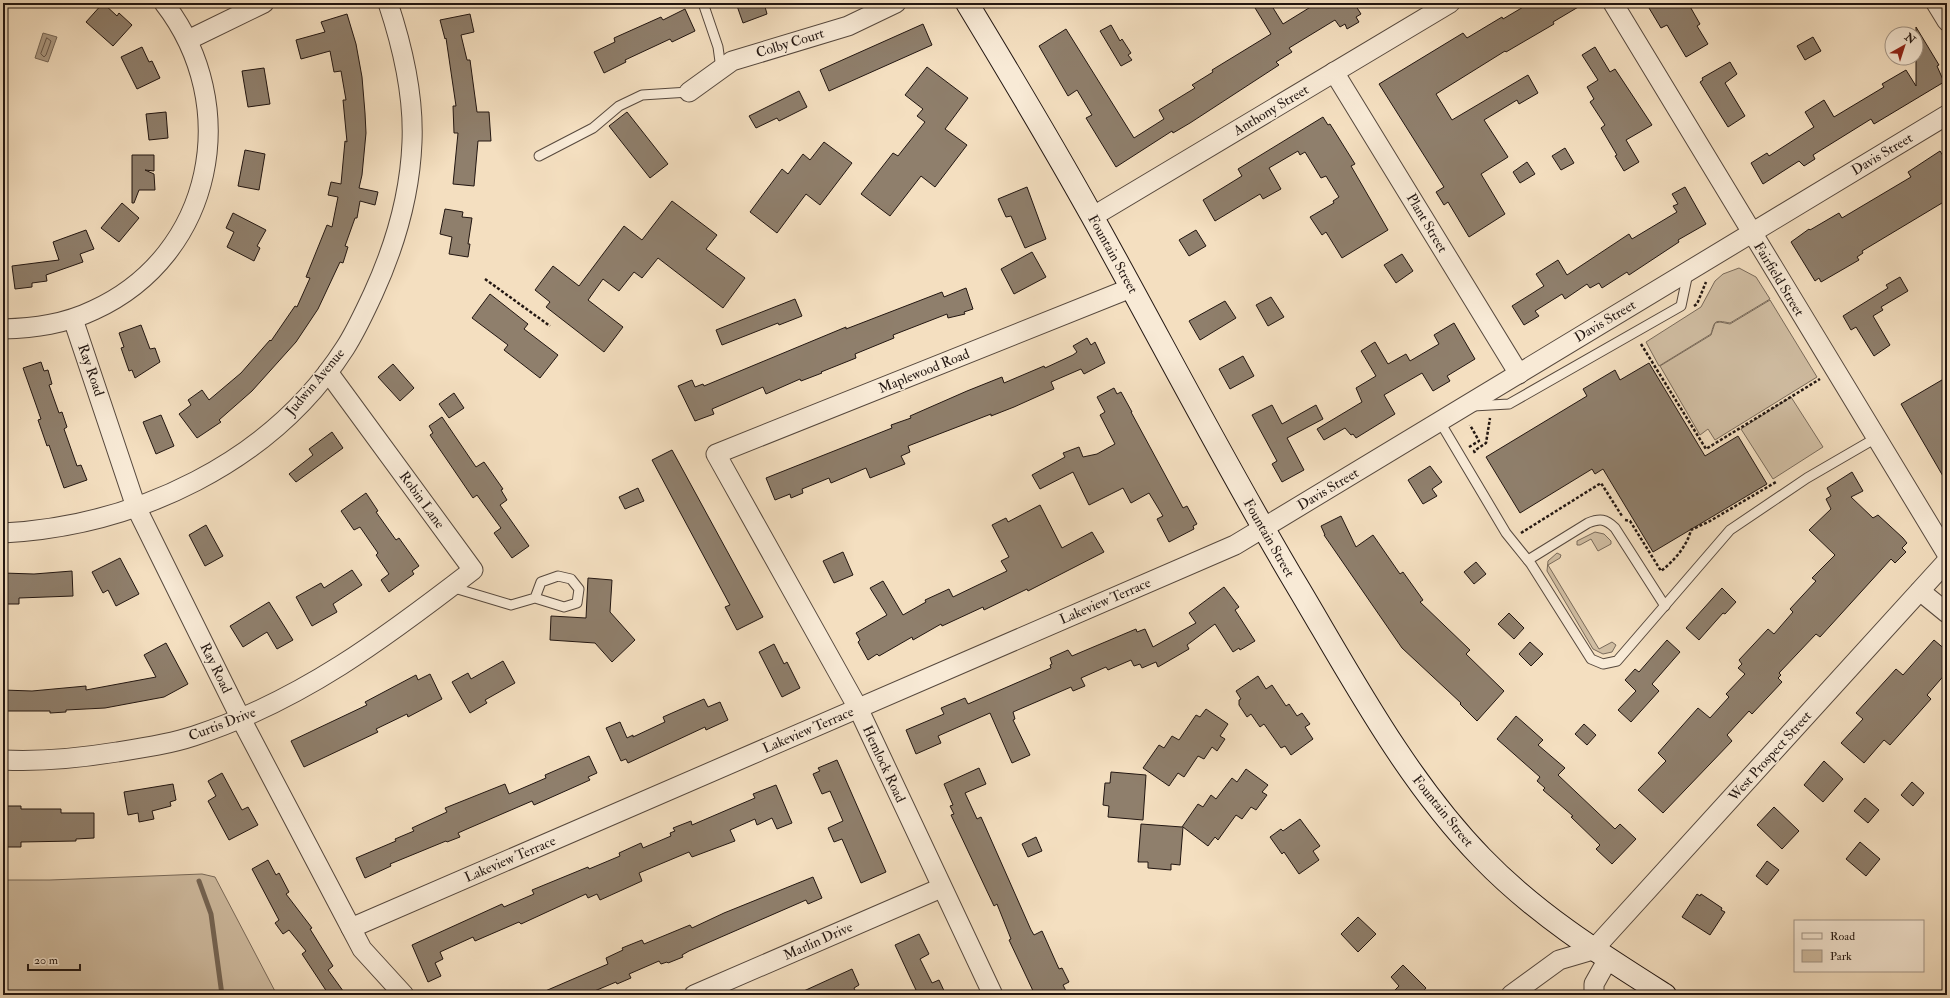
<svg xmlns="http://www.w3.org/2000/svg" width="1950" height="998" font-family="'IM FELL Double Pica',serif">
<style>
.green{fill:#d0bda2;stroke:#796a5a}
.water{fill:#ad9b84;stroke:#756656}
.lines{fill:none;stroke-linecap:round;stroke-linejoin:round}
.shore{stroke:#68584a;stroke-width:1}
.stream{stroke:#756656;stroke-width:5}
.building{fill:#8f7f6c;stroke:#221611}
.lane-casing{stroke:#56483d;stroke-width:11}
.street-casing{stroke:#56483d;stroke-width:21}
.secondary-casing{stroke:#221611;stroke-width:24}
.path{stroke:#221611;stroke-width:2.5;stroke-dasharray:3 2;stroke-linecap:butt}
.lane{stroke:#f8ead6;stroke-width:9}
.street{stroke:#f8ead6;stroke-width:19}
.secondary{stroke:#f8ead6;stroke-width:22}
.labels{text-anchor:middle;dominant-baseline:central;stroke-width:3;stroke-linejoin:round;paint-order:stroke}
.street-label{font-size:14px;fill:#221611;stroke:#f8ead6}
</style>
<rect width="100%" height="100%" fill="#f4dfc0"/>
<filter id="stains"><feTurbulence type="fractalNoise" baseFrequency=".005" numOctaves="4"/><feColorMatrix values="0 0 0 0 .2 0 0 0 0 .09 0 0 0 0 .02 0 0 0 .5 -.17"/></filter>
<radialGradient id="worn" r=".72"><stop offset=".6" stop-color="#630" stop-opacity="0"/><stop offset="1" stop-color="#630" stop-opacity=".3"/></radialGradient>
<!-- green -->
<g class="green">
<path d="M1739,268L1756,277L1770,299L1730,323C1714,320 1715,320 1711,334L1659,366L1646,342L1701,307L1715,281L1723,274Z"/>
<polygon points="1770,300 1817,377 1715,440 1708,429 1700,435 1660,366 1711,335 1715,323 1720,322 1730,324"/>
<polygon points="1791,397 1823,447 1773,479 1741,429"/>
<polygon points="1595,532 1604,534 1611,541 1611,544 1598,551 1591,539 1580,545 1577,545 1577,541"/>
<polygon points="1557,553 1561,555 1560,558 1548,565 1599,649 1612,642 1616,645 1612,652 1603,654 1593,649 1547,571 1548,561"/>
<polygon points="202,874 215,877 277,995 3,995 3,880 50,880"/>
</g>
<!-- water -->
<polygon class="water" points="43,33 57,37 48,62 35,58"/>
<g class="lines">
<!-- shore -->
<polygon class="shore" points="47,38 51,41 46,55 44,57 41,54"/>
<!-- stream -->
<polyline class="stream" points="199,881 211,914 222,995"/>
</g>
<!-- building -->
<g class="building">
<polygon points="103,3 117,16 119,13 132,25 113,46 86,22"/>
<polygon points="736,3 764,3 767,14 743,23"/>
<polygon points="1252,3 1270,3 1283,24 1317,3 1354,3 1361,14 1356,17 1359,22 1347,29 1345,24 1340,27 1335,20 1289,48 1292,52 1276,62 1279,65 1190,123 1173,133 1172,131 1116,167 1086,118 1092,115 1077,90 1068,96 1039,46 1066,29 1134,138 1164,119 1159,110 1195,88 1192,85 1213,72 1212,70 1271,34"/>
<polygon points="1530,3 1585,3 1553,22 1554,24 1506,52 1505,51 1436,94 1452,120 1528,75 1538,93 1519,104 1517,100 1484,120 1508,157 1481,174 1505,214 1469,237 1448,202 1444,205 1436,192 1444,187 1379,84 1463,33 1467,38 1502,17 1503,19"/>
<polygon points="1646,3 1688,3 1700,24 1697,26 1708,44 1686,57 1667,25 1661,28"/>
<polygon points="685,9 695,31 672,42 670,39 625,60 626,62 604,73 594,52 615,42 614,38 661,17 663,20"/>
<polygon points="347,14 356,44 362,77 365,113 366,133 362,175 359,188 378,192 375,205 360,201 357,218 355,218 345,246 348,247 343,263 340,262 318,309 296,342 252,391 219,420 221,422 197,438 179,414 191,405 188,400 202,390 209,400 241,373 270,340 271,341 295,306 297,307 310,278 306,277 327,225 332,227 338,197 328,195 331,182 341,184 345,141 347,142 343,100 346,100 341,71 334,72 330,51 301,59 296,40 325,32 321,22"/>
<polygon points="470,14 474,32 461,35 467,60 470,60 477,112 489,112 491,141 478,141 474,186 453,184 458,133 454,133 453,106 456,106 446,38 445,39 440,20"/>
<polygon points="923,24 932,45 829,91 820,70"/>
<polygon points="1111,25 1120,41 1122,39 1131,53 1128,55 1132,60 1121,66 1100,31"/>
<polygon points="1916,27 1939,65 1937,66 1944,82 1874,124 1871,119 1813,155 1815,159 1804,166 1799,161 1763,184 1751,163 1767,153 1769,156 1814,127 1805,112 1824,100 1834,117 1884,87 1882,84 1906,70 1916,86"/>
<polygon points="1813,37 1821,51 1805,60 1797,46"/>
<polygon points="142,47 149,62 152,61 160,78 137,89 121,57"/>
<polygon points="1595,47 1610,72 1615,69 1652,125 1626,140 1639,162 1624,171 1615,156 1617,155 1601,128 1605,125 1590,102 1594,99 1587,87 1598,80 1582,55"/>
<polygon points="1730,62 1737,74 1725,83 1745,116 1728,127 1700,82 1703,80 1702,78"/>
<polygon points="927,67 968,98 945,129 967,145 935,187 921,176 890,216 861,194 893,153 898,156 925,122 917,116 923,109 905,95"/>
<polygon points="264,68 270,104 248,107 242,71"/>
<polygon points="799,91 807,107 779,121 777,118 756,128 749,116"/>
<polygon points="166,112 168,138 149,140 146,114"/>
<polygon points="627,112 668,164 650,178 609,126"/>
<polygon points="1323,117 1328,125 1330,124 1355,164 1351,166 1388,230 1342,258 1326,232 1322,235 1310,217 1334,203 1333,201 1339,197 1326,176 1321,178 1305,152 1300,155 1298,151 1269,168 1281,189 1263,199 1260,194 1215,221 1203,200 1242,176 1238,169"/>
<polygon points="824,142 852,163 820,205 806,194 777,233 750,212 782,169 788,174 803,154 810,160"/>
<polygon points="1565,148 1574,163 1561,170 1552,156"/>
<polygon points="245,150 265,154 259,190 238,186"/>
<polygon points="1940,151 1947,162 1947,200 1862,251 1863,253 1857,257 1859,260 1821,282 1819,278 1815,281 1791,242 1809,229 1810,230 1839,213 1842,218 1911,177 1908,172"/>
<polygon points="132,155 154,155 154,171 145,170 154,174 155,190 139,190 134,203 132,203"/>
<polygon points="1527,162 1535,174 1520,183 1513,172"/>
<polygon points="1027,187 1046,239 1025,248 1011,216 1006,217 998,199"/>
<polygon points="1685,187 1706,224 1678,240 1679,242 1629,275 1627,272 1602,288 1599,283 1590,288 1587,284 1565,299 1562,294 1535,311 1539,316 1524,325 1512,306 1544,286 1536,274 1558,260 1567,275 1629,234 1632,239 1677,212 1673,206 1678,204 1672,194"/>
<polygon points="672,201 717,235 706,249 745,278 723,308 658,258 642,278 634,272 619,291 603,279 588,300 623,327 604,352 546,307 550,302 535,290 553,266 579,286 624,226 642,240"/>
<polygon points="122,203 139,218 119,242 101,228"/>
<polygon points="445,209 463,212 462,217 472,218 468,244 470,244 468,257 449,254 452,237 440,234"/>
<polygon points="233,213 266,230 257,246 260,248 254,261 227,247 234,232 226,228"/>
<polygon points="86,230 94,249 80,254 83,262 46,275 47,281 32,283 32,287 15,289 12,266 59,260 53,242"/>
<polygon points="1196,230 1206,246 1189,256 1179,240"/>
<polygon points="1032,252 1046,277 1014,294 1001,269"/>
<polygon points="1402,254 1413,271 1396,283 1384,265"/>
<polygon points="1900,277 1908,291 1881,307 1883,310 1873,316 1890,345 1874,356 1856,327 1851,330 1843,316 1888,288 1886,285"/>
<polygon points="966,288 973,309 964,312 965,314 948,318 947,314 893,335 894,338 855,354 856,358 821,372 822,373 801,381 800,379 766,394 763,387 712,409 714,414 695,421 678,386 692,380 695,387 703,384 704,386 846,327 846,329 942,292 944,297"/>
<polygon points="490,294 528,324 524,329 558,355 540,378 504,350 508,345 472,318"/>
<polygon points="1271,297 1284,317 1268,326 1256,305"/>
<polygon points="795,299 802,316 779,325 778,323 722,345 716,330"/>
<polygon points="1225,301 1236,318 1200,340 1189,321"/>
<polygon points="1454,323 1475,359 1447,376 1450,381 1433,391 1422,373 1384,395 1395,414 1356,438 1353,434 1351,435 1345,428 1324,440 1317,429 1362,402 1356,388 1376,376 1361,351 1375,342 1388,364 1406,354 1410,361 1439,344 1434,335"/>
<polygon points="141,325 150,349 155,348 160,362 135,378 132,370 129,371 121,348 124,347 119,333"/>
<polygon points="1087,338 1091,345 1095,342 1105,363 1084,374 1081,369 1051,382 1054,389 1014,407 991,416 991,414 908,446 910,452 901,456 905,464 870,478 866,468 831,483 829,478 802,489 803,493 791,498 790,494 775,500 766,478 892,428 891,425 911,418 910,416 967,391 1002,377 1004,383 1044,366 1045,368 1073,355 1077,352 1073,346"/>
<polygon points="1243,356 1254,376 1230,389 1219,369"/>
<polygon points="41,362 44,371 48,370 52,384 49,385 59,413 62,412 67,427 64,429 77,466 81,465 87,480 64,488 49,445 47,446 38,420 41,419 23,368"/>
<polygon points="1649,363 1705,456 1738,436 1767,484 1653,552 1603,469 1595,474 1592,469 1520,513 1486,457 1587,396 1583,389 1615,370 1620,380"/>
<polygon points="393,364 414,388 400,401 378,377"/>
<polygon points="1947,377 1947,483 1901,404"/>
<polygon points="1114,388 1117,394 1121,392 1132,412 1131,412 1183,508 1187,506 1197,524 1193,526 1194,529 1169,542 1157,519 1163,516 1149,493 1131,503 1123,488 1089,505 1073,472 1040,489 1032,475 1065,457 1063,453 1079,447 1083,457 1097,454 1115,444 1100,415 1105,412 1097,397"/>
<polygon points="454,393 464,408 449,418 439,404"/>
<polygon points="1272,405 1282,424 1316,405 1323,419 1287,438 1304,470 1282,482 1272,464 1277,461 1252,415"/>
<polygon points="161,415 174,446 156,454 143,422"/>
<polygon points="442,417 476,467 484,462 503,489 501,490 507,500 500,505 529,546 512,558 494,533 501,528 477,495 473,498 430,435 433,433 429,426"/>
<polygon points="332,432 343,448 296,482 289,474 313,455 309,449"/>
<polygon points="672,450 763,617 737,630 725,607 730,605 652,460"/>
<polygon points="1430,466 1442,482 1432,489 1437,496 1423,504 1408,480"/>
<polygon points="1852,472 1863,491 1851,497 1873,518 1878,515 1903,538 1907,543 1902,548 1906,552 1895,563 1891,559 1820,637 1816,634 1779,673 1781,675 1778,678 1782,682 1752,714 1749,711 1727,735 1732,741 1663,813 1638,790 1666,761 1658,753 1698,708 1710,718 1729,697 1726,694 1745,674 1738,668 1742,664 1739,660 1768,629 1774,634 1793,612 1790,609 1816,581 1812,578 1835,555 1809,530 1831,509 1826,499 1831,496 1827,488"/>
<polygon points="638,488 644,501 625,509 619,497"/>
<polygon points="366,493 378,511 376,512 396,540 399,538 419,566 412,571 414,574 389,592 381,580 389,574 376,555 378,553 360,527 354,530 341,511"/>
<polygon points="1040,505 1062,548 1092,532 1104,552 1028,591 1027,589 984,610 983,607 942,626 941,624 913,640 912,637 879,656 877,654 868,660 858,642 860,640 856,633 887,615 870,588 883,581 903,615 926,602 925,600 949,589 953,597 1007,571 1001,561 1009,557 992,525 1006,518 1008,522"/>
<polygon points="1341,516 1356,547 1373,535 1400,574 1403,572 1423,600 1420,602 1470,650 1466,654 1504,691 1477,721 1460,704 1461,703 1402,648 1324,535 1325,535 1321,526"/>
<polygon points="206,525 223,556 205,566 189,535"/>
<polygon points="843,552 853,575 834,583 823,561"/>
<polygon points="120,558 139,594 116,606 108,590 103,593 92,572"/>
<polygon points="1476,562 1486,574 1474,584 1464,572"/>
<polygon points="352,570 362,585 333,604 337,612 312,626 296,597 321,583 324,588"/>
<polygon points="72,571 73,596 19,598 19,604 3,604 3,573 34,574"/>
<polygon points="588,578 612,580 610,612 635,640 612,662 595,643 550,640 551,616 586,618"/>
<polygon points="1224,587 1239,607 1235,610 1255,641 1240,650 1239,648 1233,652 1215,624 1187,645 1189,649 1158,667 1156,662 1142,668 1140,664 1134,666 1131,660 1108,670 1106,667 1081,678 1085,686 1073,691 1071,687 1013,712 1015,719 1013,720 1030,755 1012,763 990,713 938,736 941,743 916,754 906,730 944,714 941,708 965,698 968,704 1051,668 1050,665 1052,664 1050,658 1068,650 1072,656 1136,629 1137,632 1145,629 1153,647 1196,623 1189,613"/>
<polygon points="1722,588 1736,602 1725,614 1723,613 1699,640 1686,628"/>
<polygon points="269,602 293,640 277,649 267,632 243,647 230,626"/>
<polygon points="1509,613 1524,628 1514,639 1498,624"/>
<polygon points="1667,640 1680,652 1652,684 1659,691 1631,722 1618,710 1636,691 1625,680 1635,669 1639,672"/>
<polygon points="1934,640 1947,651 1947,672 1927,695 1931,699 1890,745 1884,740 1864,763 1841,743 1863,719 1856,713 1896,669 1903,675"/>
<polygon points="1530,642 1543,654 1531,666 1519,654"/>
<polygon points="166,643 188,684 164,697 105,708 66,710 66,712 50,713 50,711 3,711 3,690 32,691 86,686 86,690 156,677 144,655"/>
<polygon points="774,644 784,664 787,662 800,688 782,697 759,652"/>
<polygon points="503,661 515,683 485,700 487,703 470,713 452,682 468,673 471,679"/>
<polygon points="430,674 442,699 408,717 407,714 376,729 378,732 304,767 291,741 367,705 365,702 416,675 418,680"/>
<polygon points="1258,676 1266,689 1272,685 1286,706 1289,704 1297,716 1302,713 1310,724 1305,727 1313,739 1291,755 1285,746 1281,748 1264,724 1260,727 1251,714 1247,717 1239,705 1239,700 1241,699 1236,691"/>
<polygon points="704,699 708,707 720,702 728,720 706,730 705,727 628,763 626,759 621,761 606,728 620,722 627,738 633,735 633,737 665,722 663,717"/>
<polygon points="1206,709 1228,724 1220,736 1225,739 1217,751 1212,747 1204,759 1198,756 1184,777 1178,773 1169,786 1143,768 1159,745 1164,748 1172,736 1179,740 1196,715 1200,717"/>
<polygon points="1516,716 1543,740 1538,745 1565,768 1558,775 1615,829 1620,824 1636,839 1612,864 1596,849 1600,845 1571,817 1573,816 1543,790 1545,788 1537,781 1540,777 1497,739"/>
<polygon points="1584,724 1596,735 1587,745 1575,734"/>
<polygon points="589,756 597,773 588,777 590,780 534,805 532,801 467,829 458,833 460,837 447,842 446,841 390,864 391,866 365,878 356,858 396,841 395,839 414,831 412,828 447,812 445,808 505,784 509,794 546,778 545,775"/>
<polygon points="837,760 886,872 861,883 842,839 834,842 828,828 843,821 830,791 822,794 813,774 820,771 818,768"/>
<polygon points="1824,761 1843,779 1823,802 1804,785"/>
<polygon points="979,768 986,784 965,793 977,819 981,817 1031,930 1034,935 1042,931 1059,969 1062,968 1069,982 1063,985 1068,995 1035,995 1009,940 1011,939 997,904 994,906 951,815 954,814 950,806 953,805 944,784"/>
<polygon points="1246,769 1268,785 1262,792 1267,795 1256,810 1251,807 1242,819 1236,815 1218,840 1215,837 1208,846 1183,827 1180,865 1171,864 1171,870 1148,868 1148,862 1138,862 1141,824 1182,827 1198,804 1203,807 1211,795 1216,799 1232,778 1237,782"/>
<polygon points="1111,772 1146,775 1143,820 1108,817 1109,806 1103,805 1105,783 1110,783"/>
<polygon points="222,773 242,810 248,807 258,825 229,840 208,801 216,796 208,781"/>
<polygon points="1912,782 1924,793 1913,806 1901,795"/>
<polygon points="173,784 176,800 170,802 171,806 152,811 154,819 139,822 138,813 128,815 124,792"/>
<polygon points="776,785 792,823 777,829 772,818 757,825 755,819 730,830 735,841 692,857 689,852 639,873 642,881 600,900 597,894 588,898 586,894 521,924 519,922 475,941 473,937 440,952 443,959 435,963 441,976 428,982 412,945 502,904 504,907 534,894 532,890 588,867 589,869 620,856 619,853 641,843 643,848 671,836 670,833 675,831 673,828 691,821 692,825 755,798 753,794"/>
<polygon points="1865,798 1879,810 1868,823 1854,811"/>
<polygon points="5,806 21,806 21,809 61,809 61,813 94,813 94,838 76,839 76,841 21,842 21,847 3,847 3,807"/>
<polygon points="1774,807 1799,831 1782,849 1757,825"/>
<polygon points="1300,819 1320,846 1313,851 1319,860 1299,874 1284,852 1282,854 1270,837 1281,829 1283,831"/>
<polygon points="1036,837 1042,851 1028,857 1022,844"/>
<polygon points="1860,842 1880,859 1866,876 1846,859"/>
<polygon points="268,860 276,875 279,873 289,892 286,894 312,928 310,929 333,966 328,970 346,995 329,995 302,954 306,951 289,930 283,934 275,923 279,920 252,869"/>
<polygon points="1767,861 1779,870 1767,885 1756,876"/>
<polygon points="813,877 822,898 808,904 806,900 689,951 682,955 683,957 668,963 667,962 661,964 659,961 629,974 631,978 617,984 616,982 585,995 536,995 608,964 606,958 623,950 622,948 642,940 644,944 690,925 692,928 724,913"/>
<polygon points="1697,894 1700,896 1701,894 1722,908 1721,910 1725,912 1710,935 1682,917"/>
<polygon points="1358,917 1376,934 1358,952 1341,934"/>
<polygon points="919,934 929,954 920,959 932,983 939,980 946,995 906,995 916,990 895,945"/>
<polygon points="1403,965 1426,988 1420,995 1390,995 1399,986 1391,977"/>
<polygon points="852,969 859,985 854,988 857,995 795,995"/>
</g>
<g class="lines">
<defs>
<g id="lane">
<polyline points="703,3 718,47 721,69"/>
<polyline points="539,156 593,128 619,106 642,95 689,92"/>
<polyline points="1473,406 1509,404 1681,306 1688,273"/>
<polyline points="1440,422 1506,533 1531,564 1591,659 1603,664 1617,661 1730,530 1807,478 1876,438"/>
<path d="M1528,560L1588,523C1600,518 1606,519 1615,528L1665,606"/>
<polyline points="451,587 511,605 535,598 564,607 577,603 579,589 571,579 558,576 541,582 535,598"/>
</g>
<g id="street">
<polyline points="1613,3 1947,554"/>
<polyline points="1936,3 1947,21"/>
<polyline points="188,40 264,3"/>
<polyline points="1334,72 1519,374"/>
<polyline points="689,92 732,61 848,26 896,3"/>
<polyline points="1092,217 1450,3"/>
<polyline points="73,319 136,507 240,717 351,928 362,949 404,995"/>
<path d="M3,329C35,328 65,324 94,310C214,255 243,105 164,3"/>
<path d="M3,533C136,526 271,463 345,348C356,331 364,313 373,294C395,246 410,196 412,142C414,95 403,48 388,3"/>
<polyline points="1920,591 1947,613"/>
<path d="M3,760C41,762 80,758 117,752C143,748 170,744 194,736C301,701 385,638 473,570L328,372"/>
<polyline points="351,928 1235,545 1947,115"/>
<polyline points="694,995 941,888"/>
<polyline points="993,995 858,708 716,454 1131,288"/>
<polyline points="1511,995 1559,960 1593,950 1947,561"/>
<polyline points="1594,995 1594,984 1608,959"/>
</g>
<path id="secondary" d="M967,3C1010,74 1052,144 1092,216C1161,340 1226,467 1299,589C1353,680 1407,781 1482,858C1536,914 1600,954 1665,995"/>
</defs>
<!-- lane casing -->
<use href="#lane" class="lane-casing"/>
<!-- street casing -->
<use href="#street" class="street-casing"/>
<!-- secondary casing -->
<use href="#secondary" class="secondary-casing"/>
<!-- path -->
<g class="path">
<polyline points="485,279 550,326"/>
<polyline points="1694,306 1697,304 1706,282"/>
<polyline points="1641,344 1706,449 1820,379"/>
<polyline points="1469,447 1479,441 1470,425"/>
<polyline points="1475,453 1474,451 1486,443 1490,418"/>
<path d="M1625,520L1630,521L1661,571C1674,561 1687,546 1691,530L1710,521L1776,482"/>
<polyline points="1521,533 1601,483 1622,516"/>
</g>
<!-- lane -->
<use href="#lane" class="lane"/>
<!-- street -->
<use href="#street" class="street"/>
<!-- secondary -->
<use href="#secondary" class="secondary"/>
</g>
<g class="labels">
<!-- street labels -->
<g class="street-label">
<text transform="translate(790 43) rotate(-17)">Colby Court</text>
<text transform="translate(1271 110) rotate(-31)">Anthony Street</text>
<text transform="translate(1882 154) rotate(-31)">Davis Street</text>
<text transform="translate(1427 223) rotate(59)">Plant Street</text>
<text transform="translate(1113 254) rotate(61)">Fountain Street</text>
<text transform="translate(1779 279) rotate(59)">Fairfield Street</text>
<text transform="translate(1605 321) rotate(-31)">Davis Street</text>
<text transform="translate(91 370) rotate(71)">Ray Road</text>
<text transform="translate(924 371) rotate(-22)">Maplewood Road</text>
<text transform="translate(315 382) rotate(-50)">Judwin Avenue</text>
<text transform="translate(1328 489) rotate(-31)">Davis Street</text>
<text transform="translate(422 500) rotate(54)">Robin Lane</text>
<text transform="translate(1269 538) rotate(60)">Fountain Street</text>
<text transform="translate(1105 601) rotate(-23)">Lakeview Terrace</text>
<text transform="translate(216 668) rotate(64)">Ray Road</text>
<text transform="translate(222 724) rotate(-21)">Curtis Drive</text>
<text transform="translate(808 730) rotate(-23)">Lakeview Terrace</text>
<text transform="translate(1770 756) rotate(-48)">West Prospect Street</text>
<text transform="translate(884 764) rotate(65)">Hemlock Road</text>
<text transform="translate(1443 811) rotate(51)">Fountain Street</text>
<text transform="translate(510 859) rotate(-23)">Lakeview Terrace</text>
<text transform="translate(818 941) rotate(-24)">Marlin Drive</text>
</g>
</g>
<!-- margin -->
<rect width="1950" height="998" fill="none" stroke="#f4dfc0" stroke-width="16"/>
<rect x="4" y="4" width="1942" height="990" fill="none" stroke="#221611" stroke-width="2"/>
<rect x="8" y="8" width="1934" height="982" fill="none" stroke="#221611"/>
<!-- legend -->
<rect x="1794" y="920" width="130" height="52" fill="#f8ead6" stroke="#a29587"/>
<rect x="1802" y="933" width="20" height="6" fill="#f8ead6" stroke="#a29587"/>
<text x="1830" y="940" font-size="12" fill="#221611">Road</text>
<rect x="1802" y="950" width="20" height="12" fill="#d0bda2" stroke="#a29587"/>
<text x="1830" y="960" font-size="12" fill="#221611">Park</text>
<!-- north arrow -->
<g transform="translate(1904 46) rotate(39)"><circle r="19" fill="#f8ead6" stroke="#a29587"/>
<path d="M0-3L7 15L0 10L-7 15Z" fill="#8f2418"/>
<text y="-6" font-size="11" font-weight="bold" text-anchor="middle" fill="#221611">N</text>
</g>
<!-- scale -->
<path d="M28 964v6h52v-6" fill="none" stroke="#221611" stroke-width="2"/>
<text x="34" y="964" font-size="12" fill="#221611" stroke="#f8ead6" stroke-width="3" paint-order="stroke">20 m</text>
<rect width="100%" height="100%" filter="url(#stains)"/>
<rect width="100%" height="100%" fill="url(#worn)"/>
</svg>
